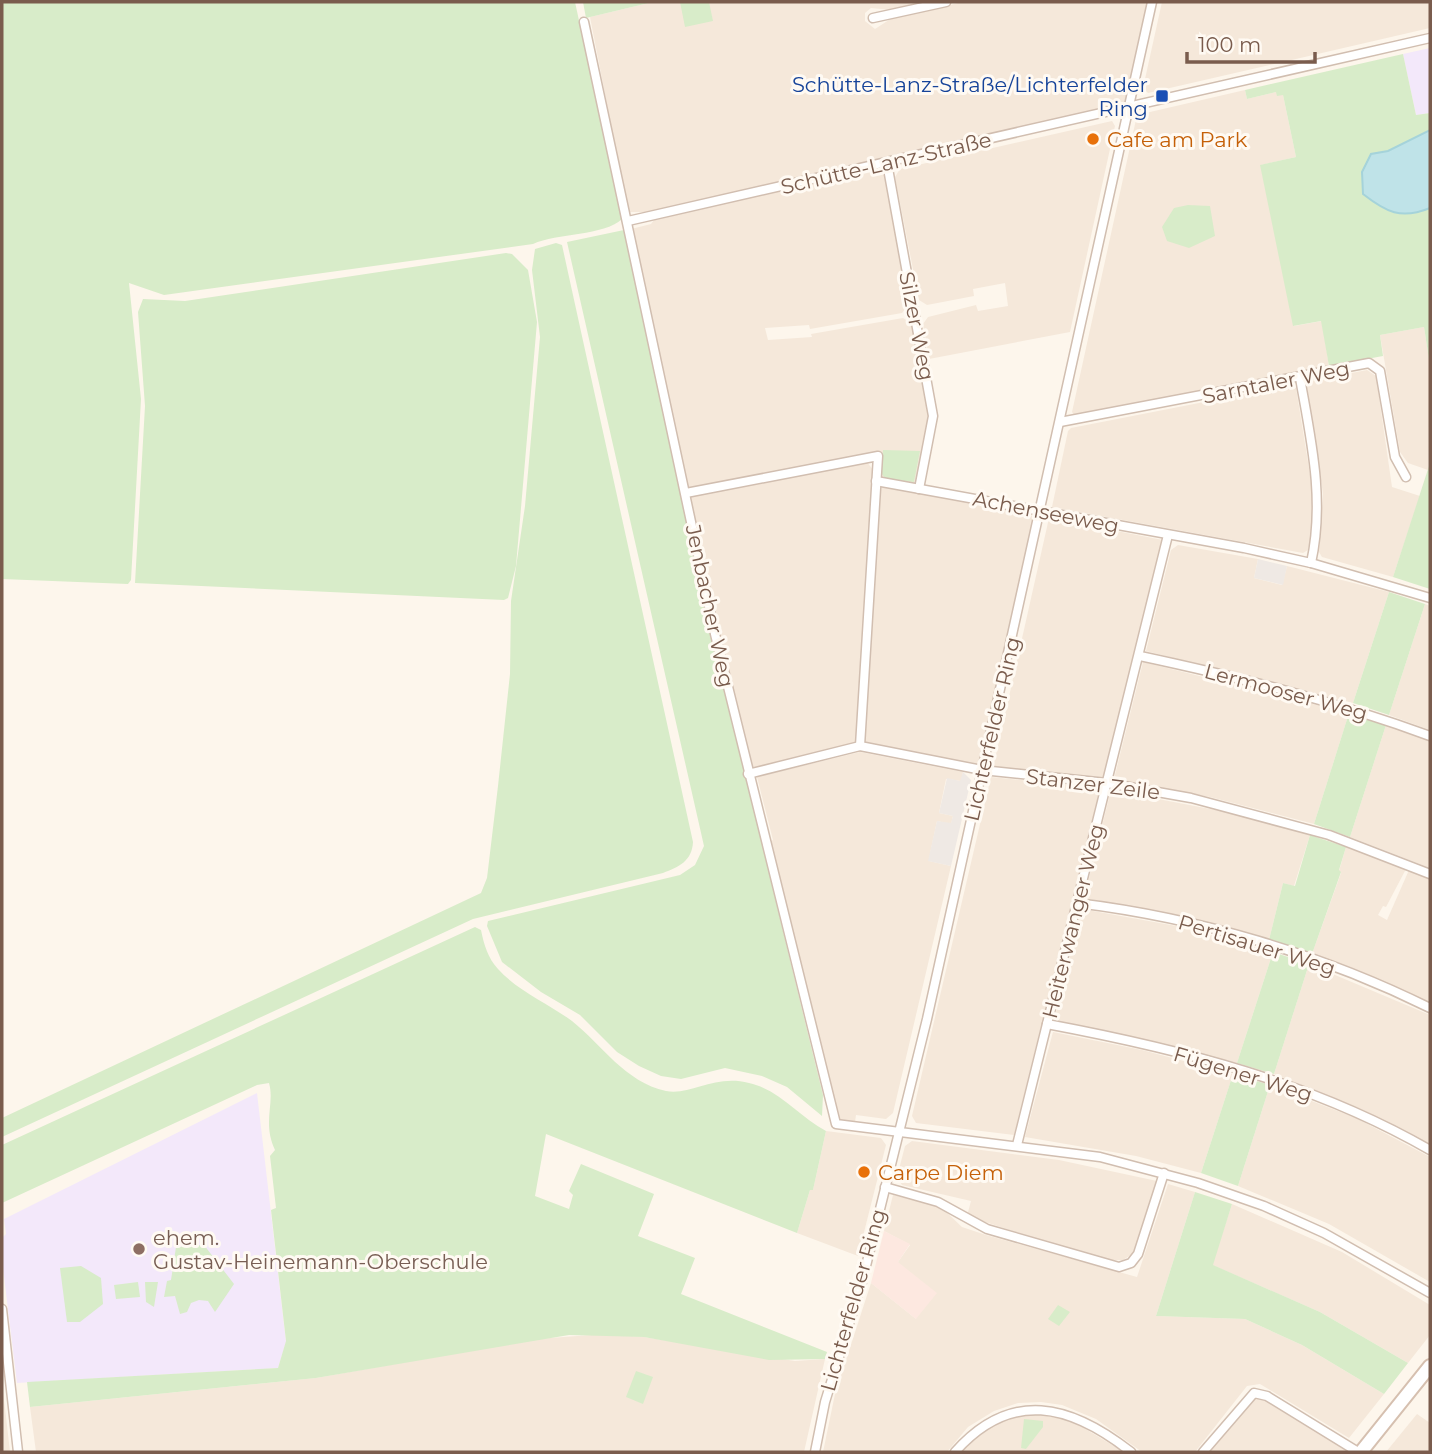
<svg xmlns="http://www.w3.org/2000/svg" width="1432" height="1454" font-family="Montserrat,sans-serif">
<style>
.residential{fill:#f5e8da}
.commercial{fill:#fde8e0}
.industrial{fill:#efe9e4}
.education{fill:#f3e8fa}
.green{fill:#d8ecc9}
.water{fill:#bfe3e8;stroke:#a5d3da;stroke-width:2}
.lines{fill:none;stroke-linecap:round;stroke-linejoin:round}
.minor-casing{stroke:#d1beb0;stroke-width:11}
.secondary-casing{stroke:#d6c0b0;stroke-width:16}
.minor{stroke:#fff;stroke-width:8}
.secondary{stroke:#fff;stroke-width:12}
.transit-dot{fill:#1a4fb4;stroke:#fffaf3;stroke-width:2.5}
.food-dot{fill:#e8710a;stroke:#fffaf3;stroke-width:2.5}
.education-dot{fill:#8d6e63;stroke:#fffaf3;stroke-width:2.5}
.labels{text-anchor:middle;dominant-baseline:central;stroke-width:6;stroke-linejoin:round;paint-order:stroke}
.transit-label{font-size:21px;fill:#164399;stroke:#fffaf3;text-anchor:end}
.food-label{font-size:21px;fill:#c56008;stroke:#fffaf3;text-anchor:start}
.street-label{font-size:21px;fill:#7a5c4d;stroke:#fffaf3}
.education-label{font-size:21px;fill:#785e54;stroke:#fffaf3;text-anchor:start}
</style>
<rect width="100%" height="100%" fill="#fdf6ec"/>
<!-- residential -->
<g class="residential">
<polygon points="653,2 929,2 891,10 871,8 865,13 865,21 875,29 892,18 963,2 1148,2 1126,101 1123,104 653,212 628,212 590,17"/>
<polygon points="1162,2 1430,2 1430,28 1148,93 1143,88"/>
<polygon points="1245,90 1247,99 1276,92 1283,95 1296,157 1261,165 1294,326 1322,321 1329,366 1075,416 1072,412 1137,115"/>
<polygon points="1112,121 1115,126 1070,332 929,359 923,324 928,317 976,305 978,311 1008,306 1005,283 973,289 974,296 927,305 919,300 895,177 900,169"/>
<polygon points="881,167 885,168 911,301 902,313 810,329 809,325 765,328 768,340 812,337 811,334 903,318 915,326 930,408 917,485 882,479 881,454 878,453 686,490 631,229 651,224 654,220"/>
<polygon points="1424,327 1430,366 1428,470 1408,463 1400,452 1380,335"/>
<polygon points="1367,370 1376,376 1392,487 1420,496 1393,577 1322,557 1319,552 1323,494 1307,386 1311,381"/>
<polygon points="1291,385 1296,388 1312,487 1311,536 1308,550 1303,553 1052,507 1068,431 1071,428"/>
<polygon points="867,462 873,470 857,742 751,770 688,496"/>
<polygon points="884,486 1034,516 978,766 864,743 880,487"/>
<polygon points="1049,518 1163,540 1104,779 993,768"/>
<polygon points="1178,545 1258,559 1254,578 1282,585 1287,566 1389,592 1353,703 1146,651 1171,550"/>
<polygon points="1425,604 1430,606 1430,730 1389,715"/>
<polygon points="1143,662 1349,713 1314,824 1210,797 1114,779"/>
<polygon points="1386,725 1430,741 1430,868 1350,837"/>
<polygon points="860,752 963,772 961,781 946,779 939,813 953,816 951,824 937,821 931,849 929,861 951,866 893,1113 886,1119 856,1115 855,1122 838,1121 769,842 773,840 757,777"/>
<polygon points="991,777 1100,788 1014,1135 916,1123 912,1116"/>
<polygon points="1111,790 1226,812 1310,835 1294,886 1283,883 1269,940 1204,921 1084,898"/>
<polygon points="1346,847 1406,869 1386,907 1383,906 1378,915 1387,920 1409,870 1430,879 1430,1003 1312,954 1341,873 1339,871"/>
<polygon points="1082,909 1182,927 1273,952 1237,1063 1054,1020"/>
<polygon points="1309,964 1430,1015 1430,1144 1361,1109 1274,1074"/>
<polygon points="1053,1032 1142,1050 1233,1074 1201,1173 1136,1156 1025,1137"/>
<polygon points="1270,1085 1356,1118 1430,1157 1430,1282 1329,1224 1238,1186"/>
<polygon points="826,1131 881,1138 886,1145 858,1256 797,1233 810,1190 813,1190"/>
<polygon points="912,1141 1059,1160 1157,1181 1134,1253 1123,1260 1112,1260 1040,1240 967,1216 971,1201 902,1185 897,1177 905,1146"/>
<polygon points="1168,1184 1195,1192 1156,1316 1245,1319 1302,1345 1384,1394 1349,1438 1260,1384 1247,1386 1195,1452 1142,1452 1096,1419 1062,1405 1041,1402 1018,1403 994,1411 968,1427 947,1452 823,1452 835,1394 871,1283 916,1319 898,1262 910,1245 884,1231 893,1195 941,1207 962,1227 986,1235 1137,1277"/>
<polygon points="1232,1204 1342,1252 1430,1305 1430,1335 1408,1363 1320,1312 1212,1265"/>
<polygon points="605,1334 644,1337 795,1361 825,1359 804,1452 36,1452 30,1407 316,1378 536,1339"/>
<polygon points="2,1384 5,1408 10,1452 2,1452"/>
<polygon points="1256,1397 1265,1399 1350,1452 1208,1452 1248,1402"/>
<polygon points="1032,1413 1072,1421 1124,1452 961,1452 977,1435 995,1423"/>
<polygon points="1417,1414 1430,1423 1430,1452 1386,1452"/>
</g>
<!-- commercial -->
<polygon class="commercial" points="884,1231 910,1244 898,1262 937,1293 916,1319 871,1283"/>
<!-- industrial -->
<g class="industrial">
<polygon points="1258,559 1287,566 1283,585 1254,578"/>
<polygon points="963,772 971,780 951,866 928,861 937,821 951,823 953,816 939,813 947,778 960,781"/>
</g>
<!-- education -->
<g class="education">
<polygon points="1430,48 1430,113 1416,115 1403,54"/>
<polygon points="257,1093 286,1342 278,1368 17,1383 2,1260 2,1238 6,1234 4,1219"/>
</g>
<!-- green -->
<g class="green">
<path d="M2,2H575L622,219C604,236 557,233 533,244L164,295L129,283L141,399L131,580L128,584L2,579Z"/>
<polygon points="583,2 653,2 586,18"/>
<polygon points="680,2 709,2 713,21 685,27"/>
<polygon points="1403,54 1416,115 1430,113 1430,366 1424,327 1380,335 1383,356 1329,366 1321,321 1293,326 1260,165 1296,157 1283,95 1277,96 1276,92 1247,99 1245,90"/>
<polygon points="1188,205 1210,206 1215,236 1189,248 1167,241 1162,227 1174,208"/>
<path d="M624,230C685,520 752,807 823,1095L822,1116L787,1087L762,1076L725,1068L681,1079L661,1076L639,1066L617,1052L580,1015L541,992L502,962L487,926L488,921L680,875L695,865L704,846L567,242Z"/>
<path d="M556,243L562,245L693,842C692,861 679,867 663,873L473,919L2,1137V1118L481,893L487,878L498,786L510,674L511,601L525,506L540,337L532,270L535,249Z"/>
<polygon points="506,253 512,254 528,270 537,322 516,566 508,598 504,600 135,583 145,406 138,312 143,299 185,301"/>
<polygon points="883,450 920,451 914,482 886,479 881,473"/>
<polygon points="1430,463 1430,589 1393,577"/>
<polygon points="1389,592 1425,604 1389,715 1353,703"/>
<polygon points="1349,713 1386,725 1350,837 1314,824"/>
<polygon points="1310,835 1346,847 1339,870 1341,872 1312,954 1269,940 1283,883 1295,886"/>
<path d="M475,927L481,930C484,945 488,958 498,969C519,992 548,1003 572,1021C602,1045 625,1082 666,1091C690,1096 714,1074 749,1083C780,1090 799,1117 826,1131L813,1190H810L797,1233L546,1134L535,1196L569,1209L573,1195L569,1191L581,1164L654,1194L638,1236L695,1258L681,1294L827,1352L825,1359L769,1360L644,1337L569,1335L316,1378L30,1407L27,1382L278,1368L286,1341L271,1210L276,1208L270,1156L275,1150C262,1122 275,1104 269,1083L257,1085L2,1203V1145Z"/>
<polygon points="1273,952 1309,964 1274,1074 1237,1063"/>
<polygon points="1233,1074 1270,1085 1238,1186 1201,1173"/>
<polygon points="1195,1192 1232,1204 1213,1265 1320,1312 1408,1363 1384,1394 1302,1345 1245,1319 1156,1316"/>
<polygon points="204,1245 234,1284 215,1312 208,1301 199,1300 191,1303 187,1312 180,1314 175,1296 164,1297 167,1281 171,1280 176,1247"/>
<polygon points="81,1266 101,1278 103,1304 80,1322 67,1322 60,1268"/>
<polygon points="138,1282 140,1297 116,1299 114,1285"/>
<polygon points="145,1282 158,1282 154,1307 146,1302"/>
<polygon points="1058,1305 1070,1312 1059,1326 1048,1319"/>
<polygon points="636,1371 653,1377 643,1404 626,1397"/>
<polygon points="1024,1419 1043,1421 1043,1427 1026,1449 1021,1448"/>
</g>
<!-- water -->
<path class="water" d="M1430,130V208C1401,220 1386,212 1363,194L1362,172L1371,154L1388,151Z"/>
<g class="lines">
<defs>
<g id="minor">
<polyline points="873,18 946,2"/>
<polyline points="584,22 715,634 836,1124 1100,1157 1198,1183 1264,1206 1324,1233 1430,1293"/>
<polyline points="887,163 933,416 919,489"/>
<polyline points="628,221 1430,38"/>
<path d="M1300,378C1311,440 1325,500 1311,563"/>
<polyline points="1060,422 1369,363 1380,371 1395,457 1406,477"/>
<polyline points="876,481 1244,548 1311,563 1430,598"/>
<polyline points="686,493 878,456 860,746"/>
<path d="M1140,656C1238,677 1335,701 1430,736"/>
<polyline points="748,774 860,746 982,770 1107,783 1191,798 1329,835 1430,874"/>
<path d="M1077,903C1199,918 1321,954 1430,1008"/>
<path d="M1047,1024C1180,1049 1312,1082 1430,1150"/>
<polyline points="1017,1145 1168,535"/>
<polyline points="885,1187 938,1202 987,1229 1119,1267 1131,1263 1138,1254 1164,1173"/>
<polyline points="2,1309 18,1452"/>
<polyline points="815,1452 825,1402 862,1282 927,1019 1152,2"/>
<path d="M955,1452C1011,1389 1070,1404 1131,1452"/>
<polyline points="1203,1452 1254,1393 1267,1396 1358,1452"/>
</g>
<polyline id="secondary" points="1361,1452 1430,1366"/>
</defs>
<!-- minor casing -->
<use href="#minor" class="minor-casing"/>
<!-- secondary casing -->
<use href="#secondary" class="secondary-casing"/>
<!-- minor -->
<use href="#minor" class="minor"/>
<!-- secondary -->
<use href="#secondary" class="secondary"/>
</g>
<!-- markers -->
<rect class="transit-dot" x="1155" y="89" width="14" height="14" rx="3.5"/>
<g class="food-dot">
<circle cx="1093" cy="139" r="7"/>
<circle cx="864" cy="1172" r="7"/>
</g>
<circle class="education-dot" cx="139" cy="1249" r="7"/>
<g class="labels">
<!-- transit labels -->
<g class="transit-label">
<text x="1148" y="84">Schütte-Lanz-Straße/Lichterfelder<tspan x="1148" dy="24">Ring</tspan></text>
</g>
<!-- food labels -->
<g class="food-label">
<text x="1107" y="139">Cafe am Park</text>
<text x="878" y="1172">Carpe Diem</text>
</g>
<!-- street labels -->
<g class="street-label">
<text transform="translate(886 163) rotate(-13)">Schütte-Lanz-Straße</text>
<text transform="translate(917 326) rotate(79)">Silzer Weg</text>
<text transform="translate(1276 382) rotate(-11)">Sarntaler Weg</text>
<text transform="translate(1046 512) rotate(11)">Achenseeweg</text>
<text transform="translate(710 606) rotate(78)">Jenbacher Weg</text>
<text transform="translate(1286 692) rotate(15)">Lermooser Weg</text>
<text transform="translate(992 729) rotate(-77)">Lichterfelder Ring</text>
<text transform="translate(1093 784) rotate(7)">Stanzer Zeile</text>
<text transform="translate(1073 921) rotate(-76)">Heiterwanger Weg</text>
<text transform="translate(1257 945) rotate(17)">Pertisauer Weg</text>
<text transform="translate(1243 1074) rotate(17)">Fügener Weg</text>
<text transform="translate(853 1300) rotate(-74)">Lichterfelder Ring</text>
</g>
<!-- education labels -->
<g class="education-label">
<text x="153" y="1237">ehem.<tspan x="153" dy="24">Gustav-Heinemann-Oberschule</tspan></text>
</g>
</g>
<!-- border -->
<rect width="1432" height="1454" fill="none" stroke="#7a5c4d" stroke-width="7"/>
<!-- scale -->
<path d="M1187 52v10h128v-10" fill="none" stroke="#7a5c4d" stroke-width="3.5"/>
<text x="1198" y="52" font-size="21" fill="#7a5c4d" stroke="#fffaf3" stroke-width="5" paint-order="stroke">100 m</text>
</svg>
